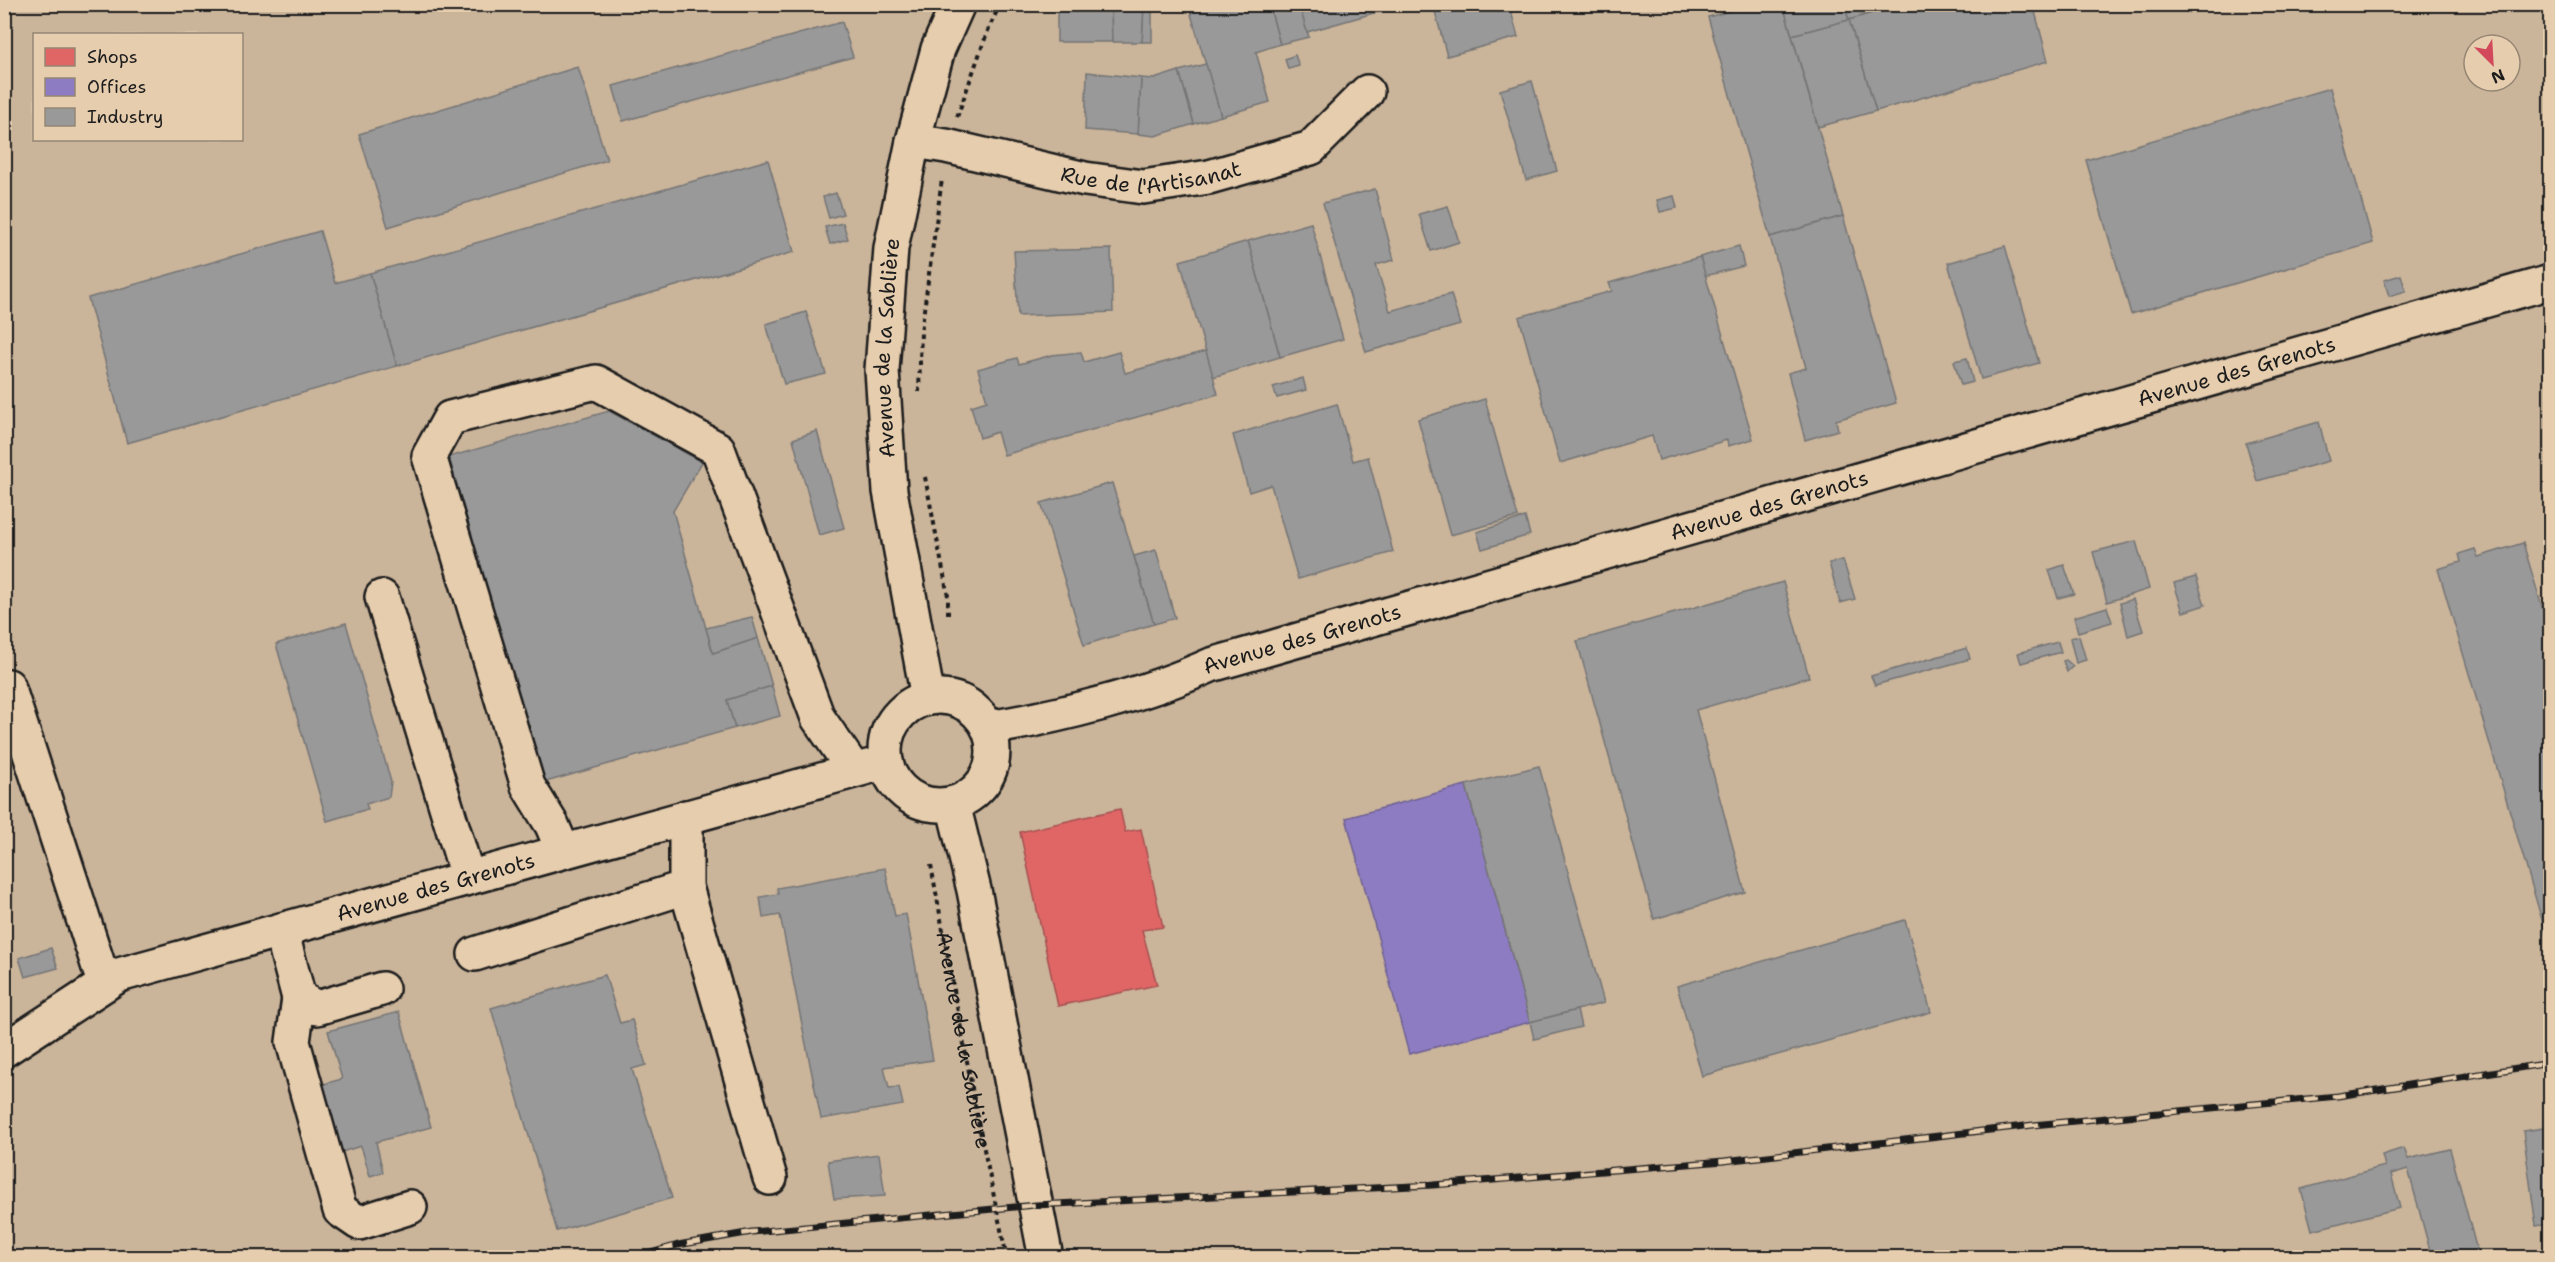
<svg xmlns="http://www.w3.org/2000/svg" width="2555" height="1262" font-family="'Shantell Sans',sans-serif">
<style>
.built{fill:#cab49a;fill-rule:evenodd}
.shops{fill:#e06666;stroke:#a55050;stroke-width:1.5}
.offices{fill:#8e7cc3;stroke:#6c5f91;stroke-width:1.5}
.industry{fill:#999;stroke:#747474;stroke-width:1.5}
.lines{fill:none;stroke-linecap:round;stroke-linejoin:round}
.minor-casing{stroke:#1c1c1c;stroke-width:38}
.major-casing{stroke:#1c1c1c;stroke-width:38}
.path{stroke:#1c1c1c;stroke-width:4;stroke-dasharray:4.5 4.5;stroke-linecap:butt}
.minor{stroke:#e6cdae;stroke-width:33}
.major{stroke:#e6cdae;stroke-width:33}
.rail-casing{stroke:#1c1c1c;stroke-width:7}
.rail{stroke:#e6cdae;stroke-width:4.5;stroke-dasharray:14;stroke-linecap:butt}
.labels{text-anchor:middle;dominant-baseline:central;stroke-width:6;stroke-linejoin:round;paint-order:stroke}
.street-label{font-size:21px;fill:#1c1c1c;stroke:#e6cdae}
</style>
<rect width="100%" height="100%" fill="#dac2a5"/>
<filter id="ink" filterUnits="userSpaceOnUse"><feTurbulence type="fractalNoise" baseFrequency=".0167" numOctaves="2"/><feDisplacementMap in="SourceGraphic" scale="12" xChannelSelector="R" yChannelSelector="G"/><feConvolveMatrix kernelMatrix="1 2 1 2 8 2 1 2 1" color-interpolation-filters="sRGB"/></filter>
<g filter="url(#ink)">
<!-- built -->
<path class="built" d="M5,5H2550V1257H5ZM34,34H242V140H34ZM2474,45H2510V81H2474Z"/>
<!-- shops -->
<polygon class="shops" points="1120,809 1125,832 1141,829 1163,927 1142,930 1157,985 1058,1006 1020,832"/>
<!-- offices -->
<polygon class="offices" points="1466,785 1530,1022 1409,1054 1346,818"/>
<!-- industry -->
<g class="industry">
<polygon points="1057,4 1111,4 1112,42 1057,42"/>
<polygon points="1144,4 1152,4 1152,42 1142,42"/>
<polygon points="1144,4 1142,42 1112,42 1111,5"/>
<polygon points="1188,4 1269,4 1280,44 1256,52 1270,102 1221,116"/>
<polygon points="1269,4 1299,4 1309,37 1280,44"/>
<polygon points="1299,4 1372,4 1374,13 1307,32"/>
<polygon points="1372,4 1403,4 1374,13"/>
<polygon points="1433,4 1509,4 1518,37 1447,56"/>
<polygon points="1755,4 1783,4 1843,216 1770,237 1708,17"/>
<polygon points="1797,4 1844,4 1849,20 1792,35 1784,8"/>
<polygon points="1844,4 1902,4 1849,20"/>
<polygon points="1902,4 2033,4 2048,61 1876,111 1849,20"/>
<polygon points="1849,20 1876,111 1818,127 1792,35"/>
<polygon points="842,22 853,57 623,121 613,86"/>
<polygon points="1295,55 1299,66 1288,69 1285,59"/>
<polygon points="1206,64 1221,116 1194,124 1179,71"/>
<polygon points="578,67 607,160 388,227 359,134"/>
<polygon points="1179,71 1194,124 1155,136 1138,134 1141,78 1154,79"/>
<polygon points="1087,72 1141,78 1138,134 1085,130"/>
<polygon points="1532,81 1557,171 1526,180 1500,90"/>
<polygon points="2330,88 2373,243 2131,314 2086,160"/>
<polygon points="768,160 794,252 397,366 370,273"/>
<polygon points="1375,189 1394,260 1376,265 1390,311 1451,294 1460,325 1366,352 1323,203"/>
<polygon points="836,193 843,214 829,218 823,197"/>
<polygon points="1674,196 1677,208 1660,212 1657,200"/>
<polygon points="1448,206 1459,242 1431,251 1419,214"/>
<polygon points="1843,216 1896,403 1836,420 1838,430 1805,440 1788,373 1806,368 1770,237"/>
<polygon points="843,223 848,239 830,244 825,227"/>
<polygon points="1311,223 1343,339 1280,357 1248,241"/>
<polygon points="320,231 335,283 370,273 397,366 127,443 88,298"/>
<polygon points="1248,241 1280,357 1213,377 1180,261"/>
<polygon points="1739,246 1744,266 1705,276 1700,257"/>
<polygon points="2005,246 2039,363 1981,379 1948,263"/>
<polygon points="1111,249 1113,312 1018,316 1014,251"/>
<polygon points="1700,257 1753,439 1728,446 1727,440 1659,460 1652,436 1560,463 1519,317 1612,291 1609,283"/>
<polygon points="2401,275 2406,291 2389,296 2384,280"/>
<polygon points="806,312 826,374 784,384 766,324"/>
<polygon points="1206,351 1218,394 1004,455 997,432 980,438 971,406 987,401 978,369 1017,358 1019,364 1052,355 1081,352 1084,362 1119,352 1125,373"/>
<polygon points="1967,358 1973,382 1961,385 1954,361"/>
<polygon points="1303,378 1306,390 1277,398 1273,387"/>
<polygon points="1485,399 1518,517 1450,535 1418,419"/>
<polygon points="1337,404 1353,461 1368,457 1393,552 1298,579 1271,485 1249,492 1233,435"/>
<polygon points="609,411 702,462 673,511 713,653 758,638 772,686 727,700 735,728 542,783 449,457"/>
<polygon points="2319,422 2329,461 2257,481 2246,443"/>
<polygon points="817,431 844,528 819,535 793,439"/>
<polygon points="1112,483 1154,624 1084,645 1041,503"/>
<polygon points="1525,517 1530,535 1482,549 1477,532"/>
<polygon points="2136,541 2149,589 2107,602 2093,552"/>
<polygon points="2523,543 2550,634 2550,947 2438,569 2461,562 2459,554 2475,549 2478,557"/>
<polygon points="1156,550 1175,618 1154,624 1134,556"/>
<polygon points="1843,560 1855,599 1840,603 1829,563"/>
<polygon points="2064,565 2074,594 2058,598 2049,570"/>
<polygon points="2196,577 2205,605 2183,612 2174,583"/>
<polygon points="1783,582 1809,677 1696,710 1745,892 1654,919 1577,641"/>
<polygon points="2133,599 2143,631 2128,636 2120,603"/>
<polygon points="2107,607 2112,622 2078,632 2074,617"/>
<polygon points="752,617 758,638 713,653 706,628"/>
<polygon points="346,623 391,782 389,797 366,804 368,809 327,821 276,644"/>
<polygon points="2079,636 2086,660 2076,663 2070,638"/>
<polygon points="2058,642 2061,652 2021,663 2018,653"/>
<polygon points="1967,648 1970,659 1875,685 1871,676"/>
<polygon points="2066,660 2073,666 2067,672 2063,661"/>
<polygon points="772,686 780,716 735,728 727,700"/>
<polygon points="1539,766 1604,1003 1530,1022 1466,785"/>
<polygon points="885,868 895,916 906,914 933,1060 884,1067 889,1088 899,1087 903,1105 821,1119 780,915 763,918 760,897 778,894 777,888"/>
<polygon points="1905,920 1931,1012 1702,1076 1677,986"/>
<polygon points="51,948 58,968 25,977 19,958"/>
<polygon points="605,975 620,1023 632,1020 646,1065 632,1069 672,1198 557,1231 491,1008"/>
<polygon points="1577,1010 1581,1027 1534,1039 1530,1022"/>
<polygon points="399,1012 431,1127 376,1142 383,1172 370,1176 361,1146 335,1154 316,1086 342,1079 328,1031"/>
<polygon points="2550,1127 2550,1224 2536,1226 2523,1131"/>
<polygon points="2404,1148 2408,1159 2450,1149 2479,1258 2432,1258 2408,1169 2391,1174 2400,1208 2312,1230 2301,1189 2385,1166 2382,1155"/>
<polygon points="879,1154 885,1196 834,1199 828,1161"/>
</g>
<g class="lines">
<defs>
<g id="minor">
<path id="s2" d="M913,141L946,146L1085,179L1143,187L1209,177L1311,148L1367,92"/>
<polyline points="382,597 468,878"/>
<polyline points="8,686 104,983"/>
<path id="s3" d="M989,728C1061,716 1144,695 1211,665L2550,282"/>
<polyline points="686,817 686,887 770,1178"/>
<polyline points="563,851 552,825 528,786 429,456 450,418 596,382 718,449 818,718 854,770"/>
<polyline points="281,930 299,998 317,1008 382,989"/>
<polyline points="475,954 686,887"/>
<polyline points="299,998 293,1042 340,1210 359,1223 410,1207"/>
<path id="s4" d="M4,1050L119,975L886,762"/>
</g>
<g id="major">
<circle cx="939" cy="751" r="54"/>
<path id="s5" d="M928,698L890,491L882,370L891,248L913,141L938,49L958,4"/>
<polyline points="953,804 974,890 1046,1258"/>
</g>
</defs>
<!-- minor casing -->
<use href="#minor" class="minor-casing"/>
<!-- major casing -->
<use href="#major" class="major-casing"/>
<!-- path -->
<g class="path">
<polyline points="957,117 987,33 1000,4"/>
<polyline points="919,392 921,332 942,179"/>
<polyline points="925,477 948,596 948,614"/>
<path id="s1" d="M931,865L978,1121L1007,1258"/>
</g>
<!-- minor -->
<use href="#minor" class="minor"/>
<!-- major -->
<use href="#major" class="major"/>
<defs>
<polyline id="rail" points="633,1258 678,1245 752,1232 1036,1205 1433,1185 1724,1161 2033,1125 2338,1096 2550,1063"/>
</defs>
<!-- rail casing -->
<use href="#rail" class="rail-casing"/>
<!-- rail -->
<use href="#rail" class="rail"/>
</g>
</g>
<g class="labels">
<!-- street labels -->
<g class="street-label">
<text stroke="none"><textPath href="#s2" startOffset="243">Rue de l'Artisanat</textPath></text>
<text stroke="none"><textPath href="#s5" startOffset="354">Avenue de la Sablière</textPath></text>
<text stroke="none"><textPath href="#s3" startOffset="1298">Avenue des Grenots</textPath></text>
<text stroke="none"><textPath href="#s3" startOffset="812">Avenue des Grenots</textPath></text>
<text stroke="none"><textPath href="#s3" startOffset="326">Avenue des Grenots</textPath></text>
<text stroke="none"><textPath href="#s4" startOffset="466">Avenue des Grenots</textPath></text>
<text stroke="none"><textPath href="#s1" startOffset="178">Avenue de la Sablière</textPath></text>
</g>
</g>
<!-- margin -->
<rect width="2555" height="1262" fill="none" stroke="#e6cdae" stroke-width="24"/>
<rect x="12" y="12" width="2531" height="1238" fill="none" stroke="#1c1c1c" stroke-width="2" filter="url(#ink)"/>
<!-- legend -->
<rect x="33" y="33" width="210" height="108" fill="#e6cdae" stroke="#958674" stroke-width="1.5"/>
<rect x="45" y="48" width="30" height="18" fill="#e06666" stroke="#958674" stroke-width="1.5"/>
<text x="87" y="63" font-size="18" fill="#1c1c1c">Shops</text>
<rect x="45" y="78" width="30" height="18" fill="#8e7cc3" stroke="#958674" stroke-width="1.5"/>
<text x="87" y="93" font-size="18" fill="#1c1c1c">Offices</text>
<rect x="45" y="108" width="30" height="18" fill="#999999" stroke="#958674" stroke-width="1.5"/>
<text x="87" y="123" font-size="18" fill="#1c1c1c">Industry</text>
<!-- north arrow -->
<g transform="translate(2492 63) rotate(156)"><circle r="28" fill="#e6cdae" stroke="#958674" stroke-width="1.5"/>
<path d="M0-4.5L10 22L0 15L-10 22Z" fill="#d1495b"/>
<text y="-9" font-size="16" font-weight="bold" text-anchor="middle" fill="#1c1c1c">N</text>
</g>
</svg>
